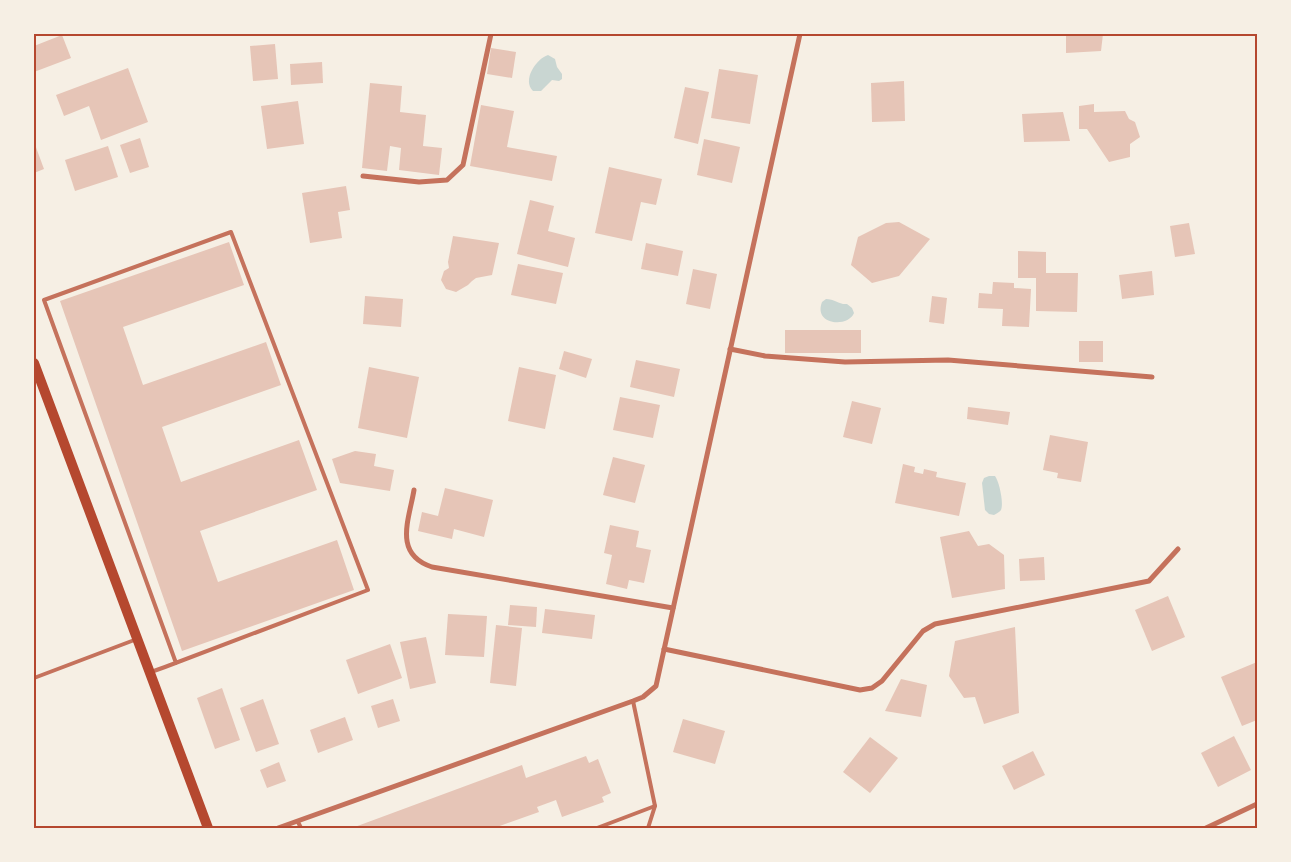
<svg xmlns="http://www.w3.org/2000/svg" width="1291" height="862" font-family="Rubik,sans-serif">
<style>
.water{fill:#c9d6d2}
.building{fill:#e6c5b7}
.lines{fill:none;stroke-linecap:round;stroke-linejoin:round}
.service{stroke:#c5725c;stroke-width:4}
.minor{stroke:#c5725c;stroke-width:5}
.secondary{stroke:#b5482f;stroke-width:10}
.neatline{fill:none;stroke:#b5482f;stroke-width:2}
</style>
<rect width="100%" height="100%" fill="#f6efe4"/>
<!-- water -->
<g class="water">
<path d="M548,55L555,59L557,67L562,74V79L559,81L552,80L541,91H533C522,80 536,59 548,55Z"/>
<path d="M826,299C834,299 840,305 847,304L852,308L854,313C848,328 813,325 822,302Z"/>
<path d="M989,476H995C999,481 1004,503 1001,510C1000,512 997,513 994,515L989,514L985,510L982,483L984,478Z"/>
</g>
<!-- building -->
<g class="building">
<polygon points="1066,34 1103,34 1101,51 1066,53"/>
<polygon points="62,35 71,58 34,72 34,46"/>
<polygon points="275,44 278,79 253,81 250,46"/>
<polygon points="491,48 516,52 512,78 487,74"/>
<polygon points="322,62 323,83 291,85 290,64"/>
<polygon points="128,68 148,122 101,140 89,106 64,116 56,95"/>
<polygon points="719,69 758,75 750,124 711,118"/>
<polygon points="904,81 905,121 872,122 871,83"/>
<polygon points="370,83 402,86 400,112 426,115 423,146 442,148 439,175 399,170 401,148 390,146 387,171 362,168"/>
<polygon points="685,87 709,92 698,144 674,138"/>
<polygon points="298,101 304,144 267,149 261,106"/>
<polygon points="1094,104 1094,112 1125,111 1129,119 1135,122 1140,137 1130,144 1130,157 1109,162 1087,129 1079,129 1079,106"/>
<polygon points="481,105 514,111 507,147 557,156 552,181 470,166"/>
<polygon points="1063,112 1070,141 1024,142 1022,114"/>
<polygon points="140,138 149,167 130,173 120,145"/>
<polygon points="704,139 740,147 732,183 697,175"/>
<polygon points="34,142 44,169 34,173"/>
<polygon points="108,146 118,177 75,191 65,160"/>
<polygon points="609,167 662,179 656,205 641,202 632,241 595,233"/>
<polygon points="346,186 350,210 338,212 342,238 310,243 302,193"/>
<polygon points="530,200 554,206 548,231 575,238 568,267 517,254"/>
<polygon points="899,222 930,239 899,276 872,283 851,265 858,237 886,223"/>
<polygon points="1189,223 1195,254 1175,257 1170,226"/>
<polygon points="453,236 499,243 492,275 476,278 472,281 468,285 456,292 446,289 441,280 444,271 449,268 448,262"/>
<polygon points="229,242 244,285 123,327 143,385 266,342 281,385 162,427 181,482 299,440 317,490 200,531 218,582 337,540 354,590 182,651 60,301"/>
<polygon points="646,243 683,251 678,276 641,269"/>
<polygon points="1018,251 1046,252 1046,273 1078,273 1077,312 1036,311 1036,278 1018,278"/>
<polygon points="518,264 563,273 556,304 511,295"/>
<polygon points="693,269 717,274 710,309 686,304"/>
<polygon points="1152,271 1154,295 1122,299 1119,275"/>
<polygon points="993,282 1014,283 1014,288 1031,289 1029,327 1002,326 1003,309 978,308 979,293 992,294"/>
<polygon points="365,296 403,299 401,327 363,324"/>
<polygon points="932,296 947,298 944,324 929,322"/>
<rect x="785" y="330" width="76" height="23"/>
<rect x="1079" y="341" width="24" height="21"/>
<polygon points="564,351 592,359 586,378 559,369"/>
<polygon points="636,360 680,369 674,397 630,387"/>
<polygon points="369,367 419,377 407,438 358,428"/>
<polygon points="519,367 556,375 545,429 508,421"/>
<polygon points="620,397 660,405 653,438 613,430"/>
<polygon points="852,401 881,408 872,444 843,437"/>
<polygon points="968,407 1010,412 1008,425 967,419"/>
<polygon points="1050,435 1088,442 1081,482 1057,478 1058,473 1043,470"/>
<polygon points="355,451 376,454 374,466 394,470 390,491 340,483 332,459"/>
<polygon points="613,457 645,465 635,503 603,495"/>
<polygon points="903,464 915,467 914,472 923,474 924,469 937,472 936,477 966,483 959,516 895,503"/>
<polygon points="445,488 493,500 484,537 454,529 452,539 418,531 422,512 438,516"/>
<polygon points="610,525 639,531 636,547 651,550 644,583 629,580 627,589 606,584 612,555 604,553"/>
<polygon points="969,531 978,546 989,544 1004,555 1005,589 952,598 940,537"/>
<polygon points="1044,557 1045,580 1020,581 1019,559"/>
<polygon points="1168,596 1185,637 1152,651 1135,610"/>
<polygon points="510,605 537,607 536,627 508,625"/>
<polygon points="545,609 595,615 592,639 542,633"/>
<polygon points="448,614 487,616 484,657 445,655"/>
<polygon points="496,625 522,628 516,686 490,683"/>
<polygon points="1015,627 1019,713 984,724 975,697 964,698 949,676 955,641"/>
<polygon points="426,637 436,683 410,689 400,642"/>
<polygon points="390,644 402,678 358,694 346,660"/>
<polygon points="1257,662 1257,720 1242,726 1221,677"/>
<polygon points="901,679 927,685 921,717 885,711"/>
<polygon points="222,688 240,740 215,749 197,698"/>
<polygon points="263,699 279,744 256,752 240,708"/>
<polygon points="393,699 400,721 378,728 371,706"/>
<polygon points="345,717 353,740 318,753 310,730"/>
<polygon points="683,719 725,731 715,764 673,752"/>
<polygon points="1234,736 1251,770 1218,787 1201,753"/>
<polygon points="870,737 898,758 870,793 843,772"/>
<polygon points="1033,751 1045,775 1014,790 1002,766"/>
<polygon points="586,756 589,763 598,759 611,793 602,797 604,802 562,817 556,800 537,807 539,812 494,828 352,828 522,765 526,778"/>
<polygon points="279,762 286,781 267,788 260,770"/>
</g>
<g class="lines">
<!-- service -->
<g class="service">
<polyline points="151,672 165,667 368,590 231,232 44,300 176,663"/>
<polyline points="34,678 137,639"/>
<polyline points="633,701 655,806 648,828"/>
<polyline points="298,822 301,828"/>
<polyline points="597,828 655,806"/>
</g>
<!-- minor -->
<g class="minor">
<polyline points="363,176 419,182 447,180 463,165 491,34"/>
<polyline points="730,349 765,356 845,362 948,360 1152,377"/>
<path d="M414,490C409,520 393,554 432,567L673,608"/>
<polyline points="664,649 860,690 872,688 882,681 923,631 935,624 1149,581 1178,549"/>
<polyline points="278,828 633,701 643,697 656,686 800,34"/>
<polyline points="1206,828 1257,804"/>
</g>
<!-- secondary -->
<polyline class="secondary" points="34,363 208,828"/>
</g>
<!-- border -->
<rect width="1291" height="862" fill="none" stroke="#f6efe4" stroke-width="70"/>
<rect x="35" y="35" width="1221" height="792" class="neatline"/>
</svg>
